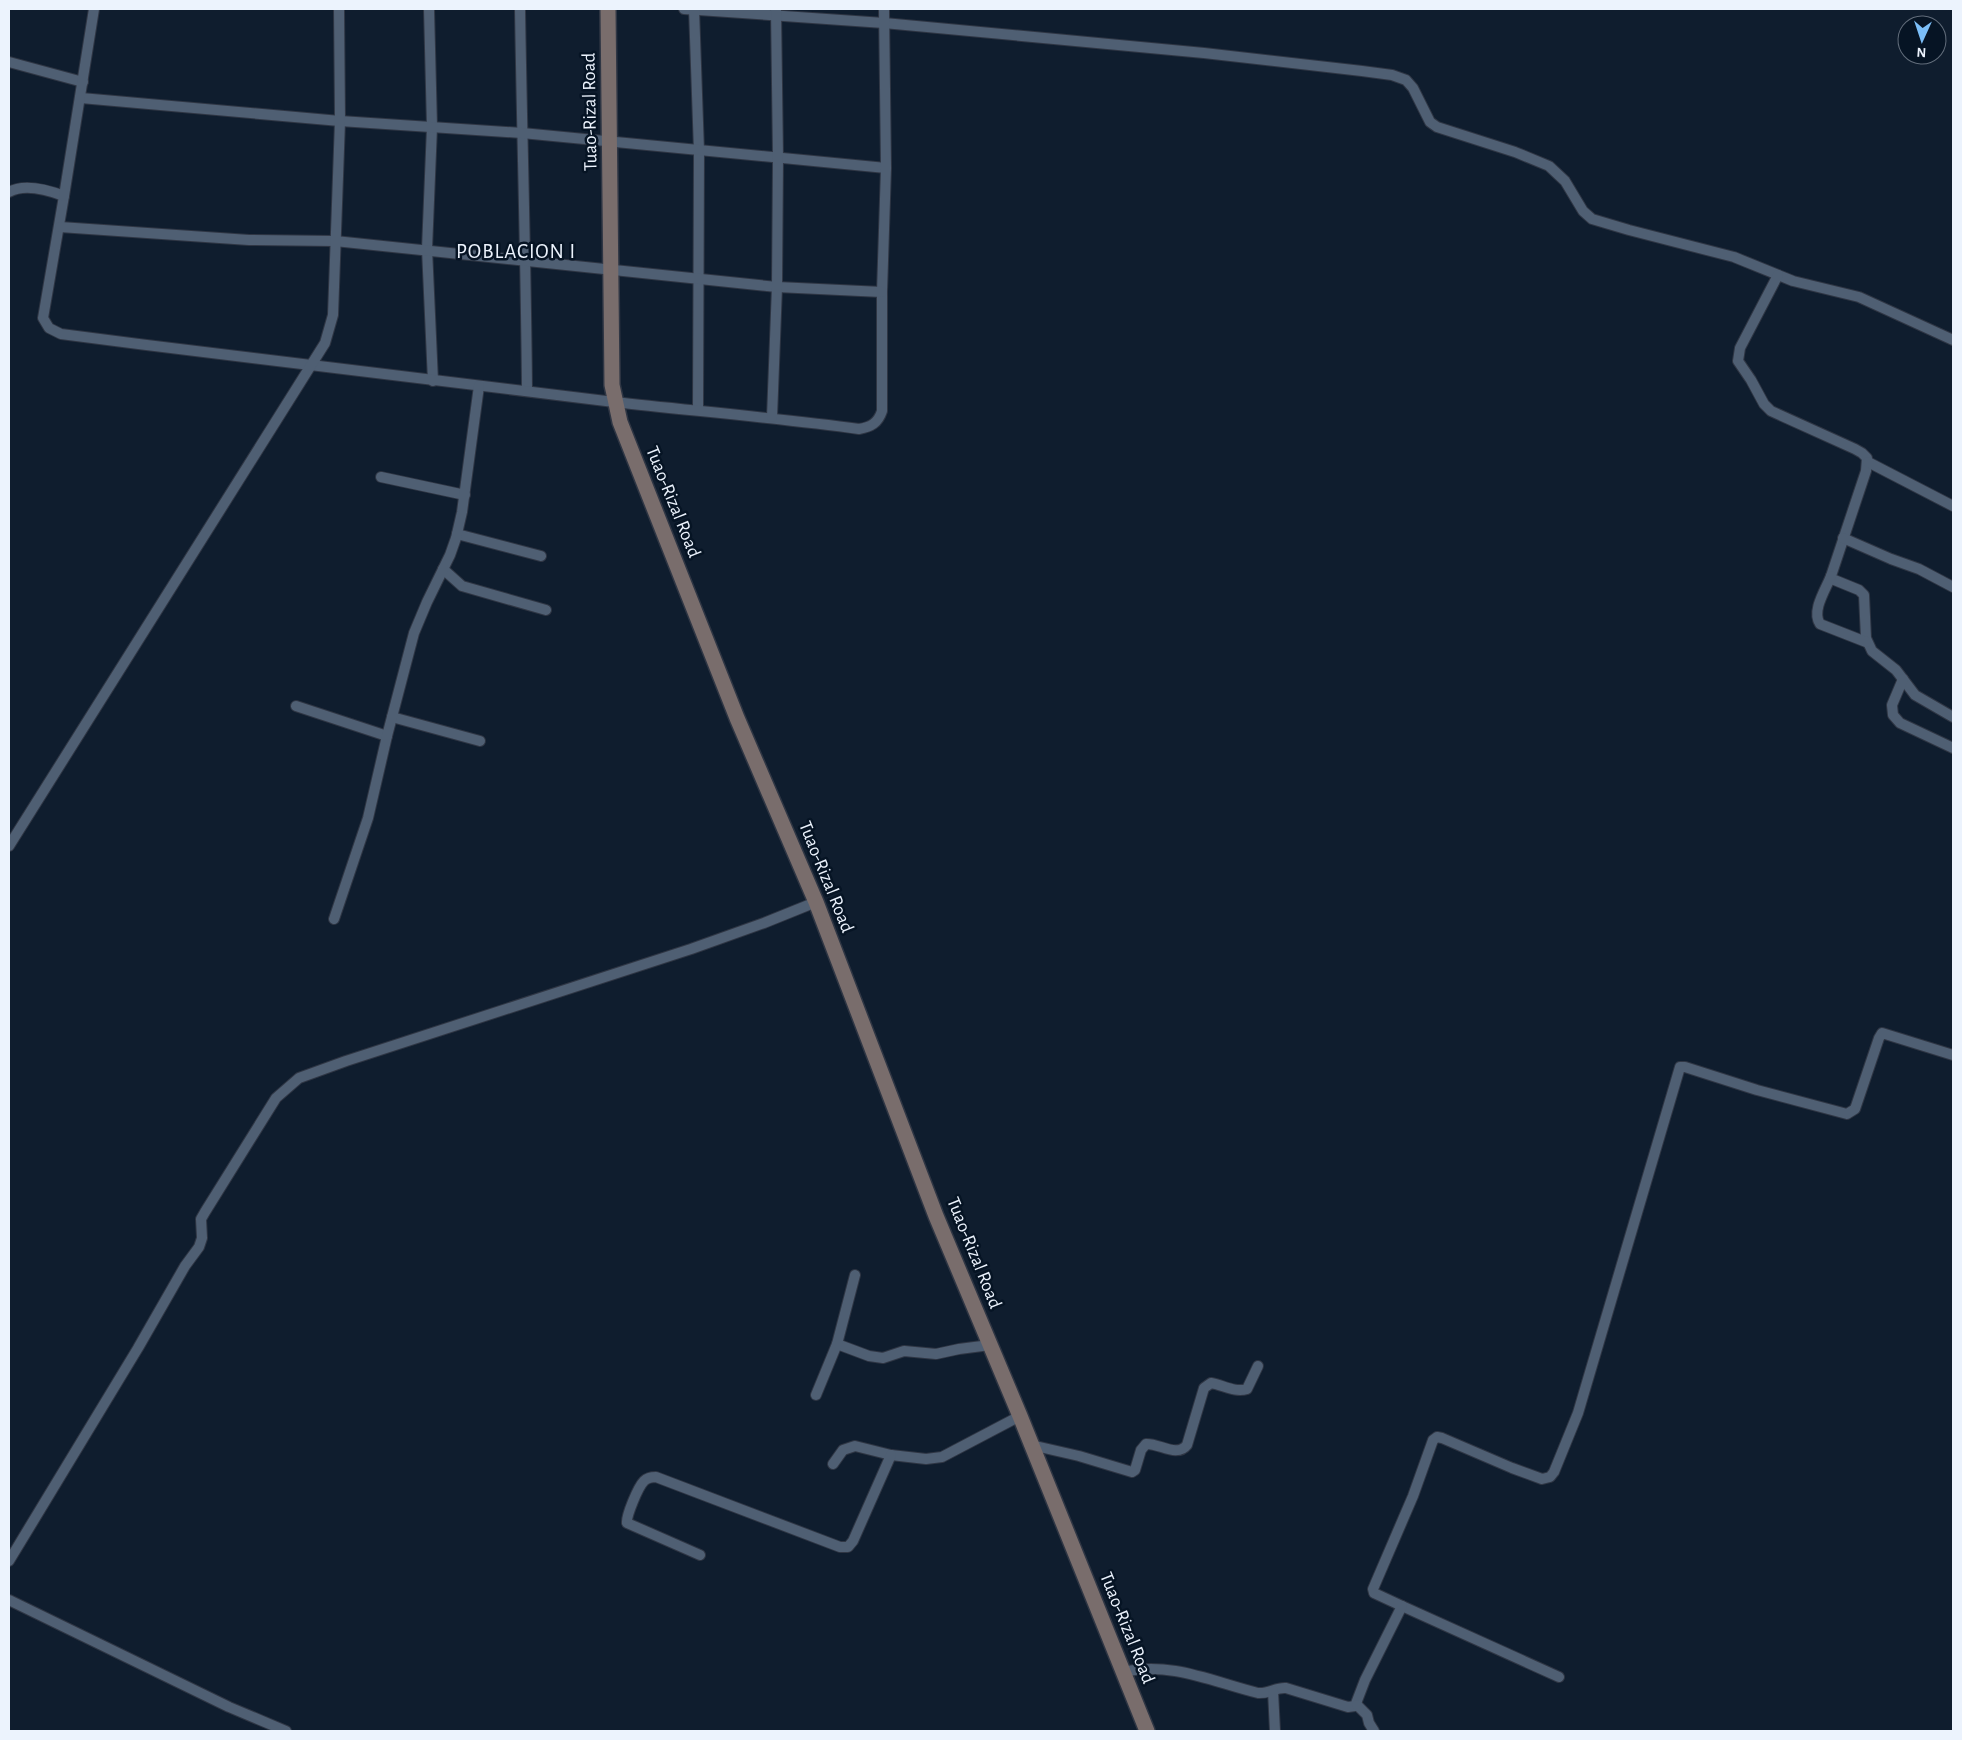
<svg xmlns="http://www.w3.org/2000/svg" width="1962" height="1740" font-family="'Alegreya Sans',sans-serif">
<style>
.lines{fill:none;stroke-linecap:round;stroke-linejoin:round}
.street-casing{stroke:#2f3644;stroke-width:12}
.secondary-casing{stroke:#2f3644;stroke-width:18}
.street{stroke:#4f5f73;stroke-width:10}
.secondary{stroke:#796d6c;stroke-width:15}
.labels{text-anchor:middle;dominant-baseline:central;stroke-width:5;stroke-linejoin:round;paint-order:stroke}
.street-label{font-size:19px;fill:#ecf3fd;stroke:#061424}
.quarter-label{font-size:21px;letter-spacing:1px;fill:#ecf3fd;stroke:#061424}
</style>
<rect width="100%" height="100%" fill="#0f1d2e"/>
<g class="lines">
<defs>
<g id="street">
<polyline points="429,9 432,127 427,249 433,381"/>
<path d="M520,9C522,136 526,264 527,391"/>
<polyline points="684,9 884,23 1204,53 1362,71 1392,75 1406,80 1413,88 1430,122 1437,127 1515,152 1549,166 1565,181 1583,211 1592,219 1629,230 1734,257 1793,281 1859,297 1953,340"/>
<polyline points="694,9 699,151 698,410"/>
<polyline points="9,62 83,82"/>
<polyline points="81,98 340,121 522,133 886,168"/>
<path d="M9,192C25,183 48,190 64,196L43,318L49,328L61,334C245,358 429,381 614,402C695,411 777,418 859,429C871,427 878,423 882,411V292L886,168L884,9"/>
<polyline points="64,196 94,9"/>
<polyline points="60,227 249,240 335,241 777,287 882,292"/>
<polyline points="1778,275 1740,348 1738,361 1751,380 1764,404 1771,411 1855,449 1862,453 1867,458 1866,471 1831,576 1832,579 1859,590 1864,595 1866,638 1872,651 1896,670 1915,695 1953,717"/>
<polyline points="772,417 777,287 778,158 776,10"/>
<polyline points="1868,462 1953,506"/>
<polyline points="381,477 465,495"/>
<polyline points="457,534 541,556"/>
<polyline points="1843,538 1891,559 1919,569 1953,587"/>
<polyline points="443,569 462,586 546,610"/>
<path d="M1831,576C1826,589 1811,611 1820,624L1866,642"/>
<polyline points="1903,679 1892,705 1893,715 1900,723 1953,748"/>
<polyline points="296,706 387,736"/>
<polyline points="392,717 480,741"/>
<polyline points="9,846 325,343 333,315 340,121 339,9"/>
<polyline points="334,919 368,818 387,736 414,633 427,602 450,555 456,538 462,512 479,386"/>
<polyline points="837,1344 869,1356 883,1358 904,1351 936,1354 959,1349 990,1345"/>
<polyline points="816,1395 837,1344 855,1275"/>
<path d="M1031,1445L1079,1456L1132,1472L1135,1470L1141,1450L1146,1444C1159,1443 1177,1458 1187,1445L1204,1388L1211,1383C1223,1385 1235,1393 1247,1389L1258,1366"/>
<polyline points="833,1464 843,1450 855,1446 891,1455 926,1459 942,1457 1020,1416"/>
<path d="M700,1555L627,1523C626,1516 638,1487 644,1481C647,1478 651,1477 656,1477L840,1547H848L853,1541L891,1455"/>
<polyline points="9,1561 138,1348 185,1266 199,1247 202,1238 201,1219 205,1212 276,1098 299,1078 346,1061 691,949 764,923 816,902"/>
<polyline points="9,1600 229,1707 286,1731"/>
<polyline points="1402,1606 1559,1677"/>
<path d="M1123,1672C1171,1661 1213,1682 1258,1693C1269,1694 1276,1687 1286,1688L1348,1707L1355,1706L1365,1680L1402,1606L1374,1593L1373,1589L1413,1496L1433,1440L1437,1437L1442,1438L1512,1468L1542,1479L1550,1477L1554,1472L1578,1413L1680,1067H1685L1757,1090L1847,1114L1855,1109L1879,1038L1882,1033L1953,1055"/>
<polyline points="1273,1691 1275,1731"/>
<polyline points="1357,1705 1367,1715 1369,1723 1374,1731"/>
</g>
<polyline id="secondary" points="608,9 612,385 620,422 737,718 816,902 936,1216 1020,1416 1147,1731"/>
</defs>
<!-- street casing -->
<use href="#street" class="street-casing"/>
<!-- secondary casing -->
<use href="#secondary" class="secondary-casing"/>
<!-- street -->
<use href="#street" class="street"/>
<!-- secondary -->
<use href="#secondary" class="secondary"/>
</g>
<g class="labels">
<!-- street labels -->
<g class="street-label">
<text transform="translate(590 112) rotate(-91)">Tuao-Rizal Road</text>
<text transform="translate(673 502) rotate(68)">Tuao-Rizal Road</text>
<text transform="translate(826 877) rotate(68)">Tuao-Rizal Road</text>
<text transform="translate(974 1253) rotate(68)">Tuao-Rizal Road</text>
<text transform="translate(1127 1628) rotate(68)">Tuao-Rizal Road</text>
</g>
<!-- quarter labels -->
<g class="quarter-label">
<text x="516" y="251">POBLACION I</text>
</g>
</g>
<!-- border -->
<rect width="1962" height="1740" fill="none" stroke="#ecf3fd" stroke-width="20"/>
<!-- north arrow -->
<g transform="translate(1922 40) rotate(183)"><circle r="24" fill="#061424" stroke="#626d7b"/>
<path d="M0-4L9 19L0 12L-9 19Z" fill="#7bbef8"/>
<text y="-8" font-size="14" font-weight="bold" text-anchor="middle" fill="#ecf3fd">N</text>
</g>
</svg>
